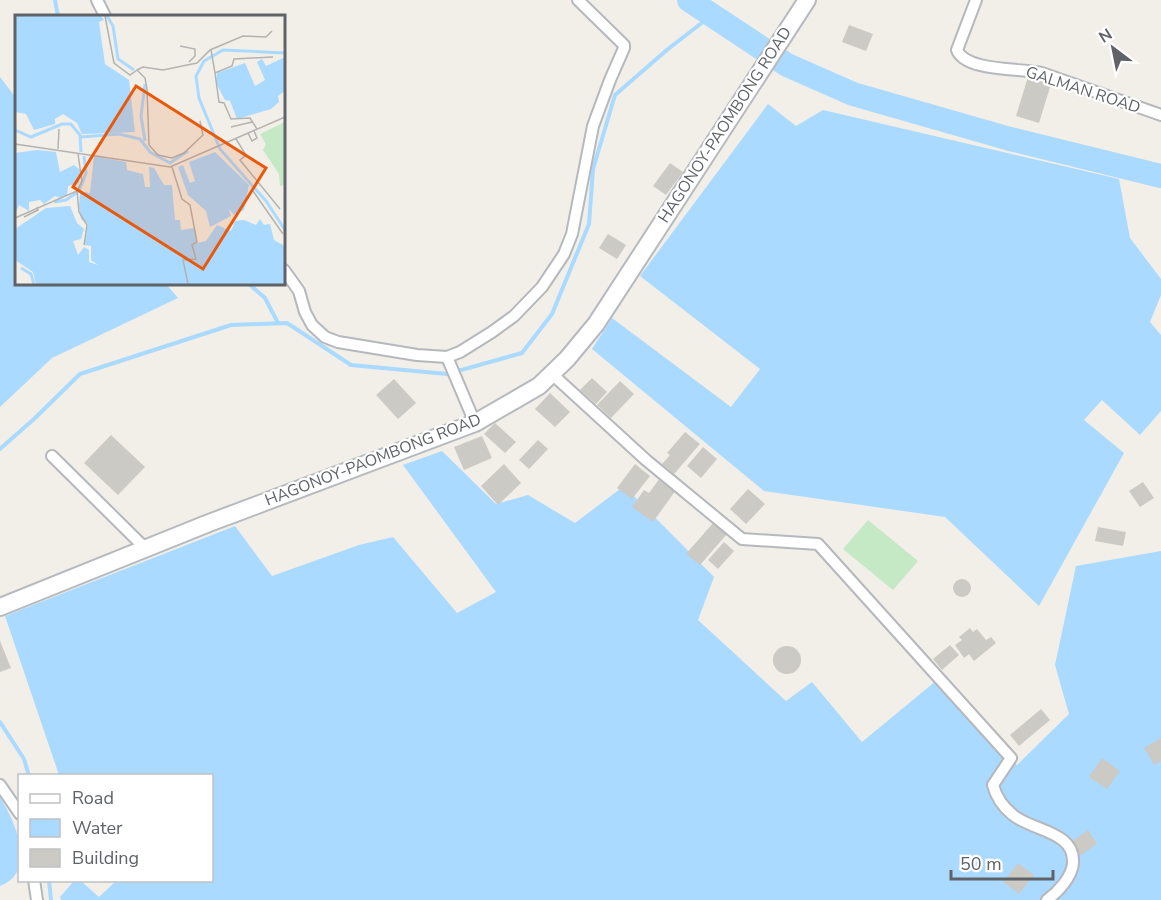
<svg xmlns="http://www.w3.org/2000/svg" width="1161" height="900" font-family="'Nunito Sans',sans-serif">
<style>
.green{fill:#c5e8c5}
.water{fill:#aadaff}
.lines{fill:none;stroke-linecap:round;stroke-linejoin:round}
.stream{stroke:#aadaff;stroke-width:4}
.river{stroke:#aadaff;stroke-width:24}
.building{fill:#cccac5}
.minor-casing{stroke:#b5b8bc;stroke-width:14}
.secondary-casing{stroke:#b6babf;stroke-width:20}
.minor{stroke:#fff;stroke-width:10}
.secondary{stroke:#fff;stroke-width:16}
.labels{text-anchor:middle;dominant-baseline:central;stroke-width:4.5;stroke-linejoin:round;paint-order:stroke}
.street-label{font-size:16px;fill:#5f6368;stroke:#fff}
.inset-river{fill:none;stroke:#aadaff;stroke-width:3}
.inset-road{fill:none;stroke:#b3b3b1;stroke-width:1.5}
.view{fill:#e8590c;fill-opacity:0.15;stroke:#e8590c;stroke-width:3}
.inset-edge{fill:none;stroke:#5f6368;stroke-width:3}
</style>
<rect width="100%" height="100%" fill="#f1efe8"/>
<!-- green -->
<polygon class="green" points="868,520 918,561 893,590 843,549"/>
<!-- water -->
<g class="water">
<polygon points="0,77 16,98 16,284 166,284 178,298 52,358 0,407"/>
<polygon points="768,104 796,126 823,110 1119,179 1130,238 1161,279 1161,295 1150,322 1161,335 1161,411 1140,435 1102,400 1084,420 1124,453 1039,606 945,517 764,491 592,349 612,318 731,407 760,369 640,276"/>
<polygon points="442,451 496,504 528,495 575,523 624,486 714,577 698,620 786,701 812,682 862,742 937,680 1017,765 1069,714 1055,665 1076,566 1161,551 1161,900 61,900 60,897 74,881 81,881 99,897 116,881 212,880 212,776 59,775 5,616 235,526 272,576 359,545 393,537 457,613 496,592 403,465"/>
<path d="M0,797C15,822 38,871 0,886Z"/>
</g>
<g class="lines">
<!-- stream -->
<g class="stream">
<polyline points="55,0 58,16"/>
<polyline points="249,284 265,298 278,323"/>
<polyline points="0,449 34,419 80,374 231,325 287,323 351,365 447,374 522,353 552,314 589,224 593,169 615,95 668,49 712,15"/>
<polyline points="0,722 24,759 29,776"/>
<polyline points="49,880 51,900"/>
</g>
<!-- river -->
<polyline class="river" points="689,0 787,65 853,94 1010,139 1161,176"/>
</g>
<!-- building -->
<g class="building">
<polygon points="849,25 873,34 866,51 842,42"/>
<polygon points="1028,77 1051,84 1039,123 1016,116"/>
<polygon points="670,163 683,172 666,195 653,186"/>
<polygon points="608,234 626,245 617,259 599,248"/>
<polygon points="592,378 607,392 596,404 580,390"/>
<polygon points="394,379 416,403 398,419 376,395"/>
<polygon points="620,381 634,394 611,418 597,405"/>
<polygon points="550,393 570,412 555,427 535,409"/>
<polygon points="495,423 516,442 505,453 484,434"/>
<polygon points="685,432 700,444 674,474 662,464 670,455 667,453"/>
<polygon points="111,435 145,467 118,495 84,463"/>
<polygon points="482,436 492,458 464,470 454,447"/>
<polygon points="538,440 548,449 529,469 519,460"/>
<polygon points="703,447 717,459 701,478 687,466"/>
<polygon points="504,464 521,483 498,505 481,486"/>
<polygon points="635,464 650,476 632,499 617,488"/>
<polygon points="660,478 676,490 653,522 632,507 644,490 649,493"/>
<polygon points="1143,482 1154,498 1140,507 1129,491"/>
<polygon points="748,489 765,504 746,524 730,509"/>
<polygon points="714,522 727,534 700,565 686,554"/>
<polygon points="1098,527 1126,532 1123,546 1095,541"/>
<polygon points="724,542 734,551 718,569 708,560"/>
<circle cx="962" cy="588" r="9"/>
<polygon points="970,628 973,632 977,629 986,640 991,637 996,643 974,661 969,654 964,658 955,645 962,640 959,637"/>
<polygon points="0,641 11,668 0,672"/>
<polygon points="950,645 959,655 942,670 933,659"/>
<circle cx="787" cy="660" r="14"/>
<polygon points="1041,709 1050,720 1019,746 1010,735"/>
<polygon points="1161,738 1161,761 1154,765 1144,748"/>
<polygon points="1102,758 1120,771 1107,789 1089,777"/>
<polygon points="1088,830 1097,844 1081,855 1071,842"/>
<polygon points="1018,863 1034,875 1019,894 1003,882"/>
</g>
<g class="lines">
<defs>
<g id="minor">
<polyline points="97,0 105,16"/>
<path d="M976,0L957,50C966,72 1022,68 1042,73L1161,115"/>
<polyline points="284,270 299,291 305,312 312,325 325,337 338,342 417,355 447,357 460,352 492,332 514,316 542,287 564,254 572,234 593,126 610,80 624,48 624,45 578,0"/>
<polyline points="447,357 475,423"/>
<path d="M552,374L646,460L742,539L818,544L1011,758L993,785C996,797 1003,807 1013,815C1032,831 1075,831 1073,863C1072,877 1058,892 1047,900"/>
<polyline points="52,456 145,548"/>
<polyline points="0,785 20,814"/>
<polyline points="34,880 37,900"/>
</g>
<polyline id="secondary" points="0,607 209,523 475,423 539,386 567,359 596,324 807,0"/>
</defs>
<!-- minor casing -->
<use href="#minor" class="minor-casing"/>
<!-- secondary casing -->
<use href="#secondary" class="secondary-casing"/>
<!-- minor -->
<use href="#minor" class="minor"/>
<!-- secondary -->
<use href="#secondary" class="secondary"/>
</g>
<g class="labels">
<!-- street labels -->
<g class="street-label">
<text transform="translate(1083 90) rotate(18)">GALMAN ROAD</text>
<text transform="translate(725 125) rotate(-57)">HAGONOY-PAOMBONG ROAD</text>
<text transform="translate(373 460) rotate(-21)">HAGONOY-PAOMBONG ROAD</text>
</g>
</g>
<!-- overview -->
<g transform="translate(15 15)">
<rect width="270" height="270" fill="#f1efe8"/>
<path d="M270,107V170L265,171L264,159L248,135L251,129L245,119Z" fill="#c5e8c5"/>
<path d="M0,1H86L89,5L84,7L90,49L114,65L120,117L67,119L62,108L48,99L40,104V109L19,115L11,99L0,97ZM270,42V76L263,81L264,87L256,94L222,104L215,86L210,85L201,68L202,58L230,48L240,71L250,65L242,47L247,44L251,51ZM22,135L41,137L45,157L59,150L65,155L64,168L53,171L52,180L45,183L40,181L29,189L25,185L14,187V196L4,190L0,199V138ZM200,137L234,170L229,195L219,200L214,194L216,201L195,212L191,196L173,180L163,152L168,150L175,168L180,166L174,147ZM79,141L111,147L112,155L128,159L130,172H135L134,152L139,153L149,170H157L160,205H165L166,215L179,213L182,228L191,226L202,210L216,216L220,206L229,205L241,210L245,204L249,210L255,209L259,225L270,231V269H21L18,257L0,245V214L31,193L55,191L62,208L69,214L66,224L58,226L63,240L69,232L74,235V247L83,250L76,245V231L69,230L73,209L66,204L64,191L65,176L75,178Z" fill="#aadaff"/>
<path class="inset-river" d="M92,1L98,11L103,44L119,55M270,38L208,35L189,46L181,61L184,83L205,134L251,186L270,215M130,69L126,101L130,126M0,115L16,122L47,109H56L65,120L66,137M66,122L104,119L125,124L135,137L155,148L173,136M39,187L51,185L64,176L71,158L69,141M6,253L16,259L19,269"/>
<path class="inset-road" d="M90,1L99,48L115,60L122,55M165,31L180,34V41L174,47M196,35L200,58L217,51L219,44L258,42M200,58L204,87L209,88L216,104L235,103L242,114M185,106L188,120L169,138L157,143L143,140L134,130L132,74L130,63L122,55L128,52L148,55L182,48L195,35L228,21L251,22L257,16M216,112L237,107M233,118L237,126L242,123L239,116M221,124L231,140L225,145L265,194M0,129L155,152L270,102M43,134L44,114M157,152L167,184L175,190L182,227L177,230L181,244L168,245L173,269M62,176L64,197L72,210L69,230M238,176L268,219M9,202L23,195L22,192M0,203L62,176L67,166L63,139"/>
<path class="view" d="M121,71L251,153L188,254L58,172Z"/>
<rect width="270" height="270" class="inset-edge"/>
</g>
<!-- legend -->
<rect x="18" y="774" width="195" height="108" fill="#ffffff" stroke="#bfc1c3" stroke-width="1.5"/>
<rect x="30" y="794" width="30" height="9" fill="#ffffff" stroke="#bfc1c3" stroke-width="1.5"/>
<text x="72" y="804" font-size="18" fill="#5f6368">Road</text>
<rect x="30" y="819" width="30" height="18" fill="#aadaff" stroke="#bfc1c3" stroke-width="1.5"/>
<text x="72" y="834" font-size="18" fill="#5f6368">Water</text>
<rect x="30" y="849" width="30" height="18" fill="#cccac5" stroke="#bfc1c3" stroke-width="1.5"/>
<text x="72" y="864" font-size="18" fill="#5f6368">Building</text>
<!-- north arrow -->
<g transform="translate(1113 48) rotate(328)" stroke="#ffffff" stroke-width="4.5" paint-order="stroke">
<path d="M0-4.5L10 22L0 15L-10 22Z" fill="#5f6368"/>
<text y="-9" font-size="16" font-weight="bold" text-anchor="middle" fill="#5f6368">N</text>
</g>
<!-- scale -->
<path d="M951 870v9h102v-9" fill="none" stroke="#5f6368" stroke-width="3"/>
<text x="960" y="870" font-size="18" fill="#5f6368" stroke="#ffffff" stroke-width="4.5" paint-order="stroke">50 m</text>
</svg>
